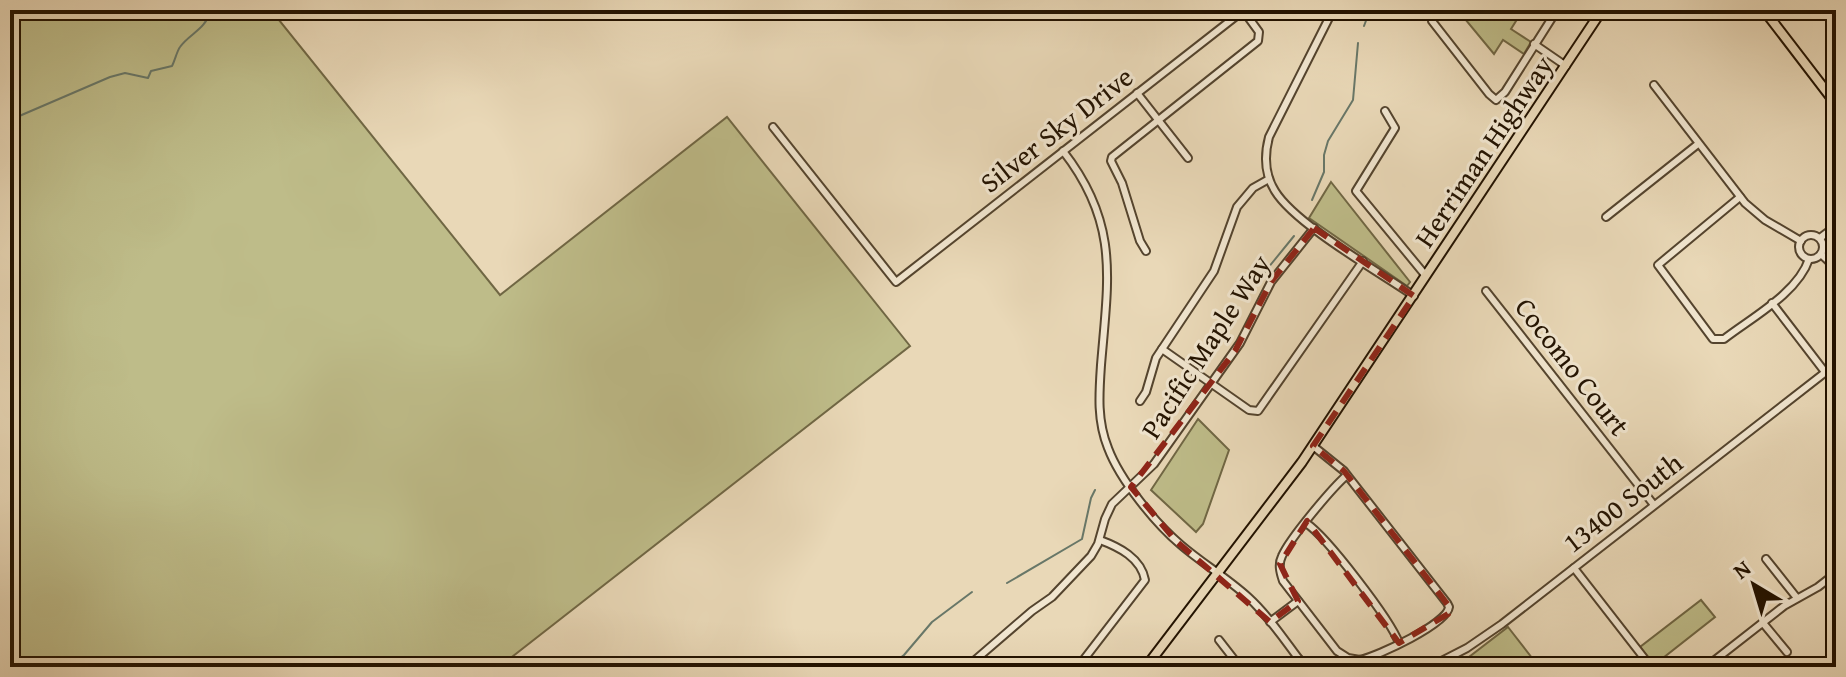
<svg xmlns="http://www.w3.org/2000/svg" width="1846" height="677" font-family="'Gentium Book Plus',serif">
<style>
.green{fill:#bebc89;stroke:#706744;stroke-width:2}
.lines{fill:none;stroke-linecap:round;stroke-linejoin:round}
.stream{stroke:#687768;stroke-width:2}
.minor-casing{stroke:#54442e;stroke-width:10}
.major-casing{stroke:#221200;stroke-width:12}
.minor{stroke:#f1e6d0;stroke-width:6}
.major{stroke:#e9d8b7;stroke-width:8}
.marked{fill:none;stroke:#8f2418;stroke-width:6;stroke-dasharray:16 10;stroke-linejoin:round}
.labels{text-anchor:middle;dominant-baseline:central;stroke-width:6;stroke-linejoin:round;paint-order:stroke}
.street-label{font-size:28px;fill:#221200;stroke:#f1e6d0}
</style>
<rect width="100%" height="100%" fill="#e9d8b7"/>
<filter id="stains"><feTurbulence type="fractalNoise" baseFrequency=".0025" numOctaves="4"/><feColorMatrix values="0 0 0 0 .2 0 0 0 0 .09 0 0 0 0 .02 0 0 0 .5 -.17"/></filter>
<radialGradient id="worn" r=".72"><stop offset=".6" stop-color="#630" stop-opacity="0"/><stop offset="1" stop-color="#630" stop-opacity=".3"/></radialGradient>
<!-- green -->
<g class="green">
<polygon points="10,10 271,10 500,295 727,117 910,346 499,667 10,667"/>
<polygon points="1462,10 1523,10 1511,29 1531,42 1524,54 1503,40 1494,54 1460,13"/>
<polygon points="1331,182 1410,282 1407,286 1309,218"/>
<polygon points="1198,419 1229,450 1203,524 1196,532 1151,490"/>
<polygon points="1701,600 1715,617 1654,665 1640,647"/>
<polygon points="1508,627 1539,667 1456,667"/>
</g>
<g class="lines">
<!-- stream -->
<g class="stream">
<polyline points="1364,26 1370,10"/>
<path d="M10,120L110,77L125,73L148,78L151,71L172,66C175,60 177,51 180,47C190,33 207,29 210,10"/>
<polyline points="1312,200 1324,172 1324,155 1328,141 1353,100 1358,43"/>
<polyline points="1259,279 1294,236"/>
<polyline points="1007,583 1082,539 1091,498 1095,490"/>
<polyline points="888,667 904,655 932,622 972,592"/>
</g>
<defs>
<g id="minor">
<path d="M1333,10L1269,137C1264,156 1265,175 1275,191C1295,224 1379,272 1414,296"/>
<polyline points="1431,10 1432,21 1489,94 1496,100 1505,92 1557,10"/>
<polyline points="1534,44 1566,66"/>
<polyline points="1654,85 1745,203 1765,220 1801,241"/>
<polyline points="1137,93 1188,158"/>
<polyline points="1385,111 1395,128 1356,191 1426,276"/>
<polyline points="773,127 896,282 1244,10"/>
<path d="M1063,151C1120,224 1108,279 1101,365C1099,394 1097,421 1108,448C1120,480 1155,523 1181,545C1202,563 1227,578 1248,597C1270,617 1287,644 1305,667"/>
<path d="M1740,197L1658,265L1713,339H1724C1751,318 1798,293 1809,259"/>
<polyline points="1606,217 1698,144"/>
<circle cx="1811" cy="247" r="12"/>
<polyline points="1820,238 1836,226"/>
<polyline points="1146,251 1140,241 1122,183 1111,161 1112,157 1258,41 1259,32 1243,10"/>
<polyline points="1821,254 1836,268"/>
<polyline points="1486,291 1654,505"/>
<polyline points="1772,303 1825,372"/>
<polyline points="1162,349 1249,410 1258,411 1363,261"/>
<polyline points="1140,401 1146,392 1156,358 1214,271 1237,207 1253,188 1269,179"/>
<path d="M1313,446L1344,471L1347,475L1447,603L1449,607C1447,624 1378,656 1360,660L1348,658L1337,651L1283,581C1280,572 1278,564 1282,556C1290,538 1332,488 1347,475"/>
<path d="M1306,523C1327,537 1390,619 1399,643"/>
<polyline points="1766,559 1797,598"/>
<polyline points="1574,568 1651,667"/>
<polyline points="1270,622 1298,601"/>
<polyline points="1763,623 1787,652"/>
<polyline points="1219,640 1240,667"/>
<polyline points="967,667 1032,611 1052,597 1091,556 1098,544 1105,519 1112,504 1154,464 1240,343 1271,282 1314,228"/>
<path d="M1078,667L1145,580C1141,558 1119,547 1100,540"/>
<polyline points="1288,667 1299,659"/>
<polyline points="1430,667 1467,648 1502,624 1836,364"/>
<polyline points="1706,667 1784,606 1818,587 1836,573"/>
</g>
<g id="major">
<polyline points="1764,10 1836,104"/>
<polyline points="1146,667 1302,462 1602,10"/>
</g>
</defs>
<!-- minor casing -->
<use href="#minor" class="minor-casing"/>
<!-- major casing -->
<use href="#major" class="major-casing"/>
<!-- minor -->
<use href="#minor" class="minor"/>
<!-- major -->
<use href="#major" class="major"/>
</g>
<!-- marked area -->
<path class="marked" d="M1314,228L1414,296L1313,446L1344,471L1448,605V614L1399,643L1307,521L1280,564L1298,601L1270,622L1176,541L1131,487L1235,351L1271,282Z"/>
<g class="labels">
<!-- street labels -->
<g class="street-label">
<text transform="translate(1056 129) rotate(-38)">Silver Sky Drive</text>
<text transform="translate(1483 151) rotate(-56)">Herriman Highway</text>
<text transform="translate(1205 346) rotate(-57)">Pacific Maple Way</text>
<text transform="translate(1573 366) rotate(52)">Cocomo Court</text>
<text transform="translate(1622 502) rotate(-38)">13400 South</text>
</g>
</g>
<!-- margin -->
<rect width="1846" height="677" fill="none" stroke="#e9d8b7" stroke-width="40"/>
<rect x="12" y="12" width="1822" height="653" fill="none" stroke="#221200" stroke-width="4"/>
<rect x="20" y="20" width="1806" height="637" fill="none" stroke="#221200" stroke-width="2"/>
<!-- north arrow -->
<g transform="translate(1754 585) rotate(322)" stroke="#f1e6d0" stroke-width="6" paint-order="stroke">
<path d="M0-6L14 30L0 20L-14 30Z" fill="#221200"/>
<text y="-12" font-size="22" font-weight="bold" text-anchor="middle" fill="#221200">N</text>
</g>
<rect width="100%" height="100%" filter="url(#stains)"/>
<rect width="100%" height="100%" fill="url(#worn)"/>
</svg>
